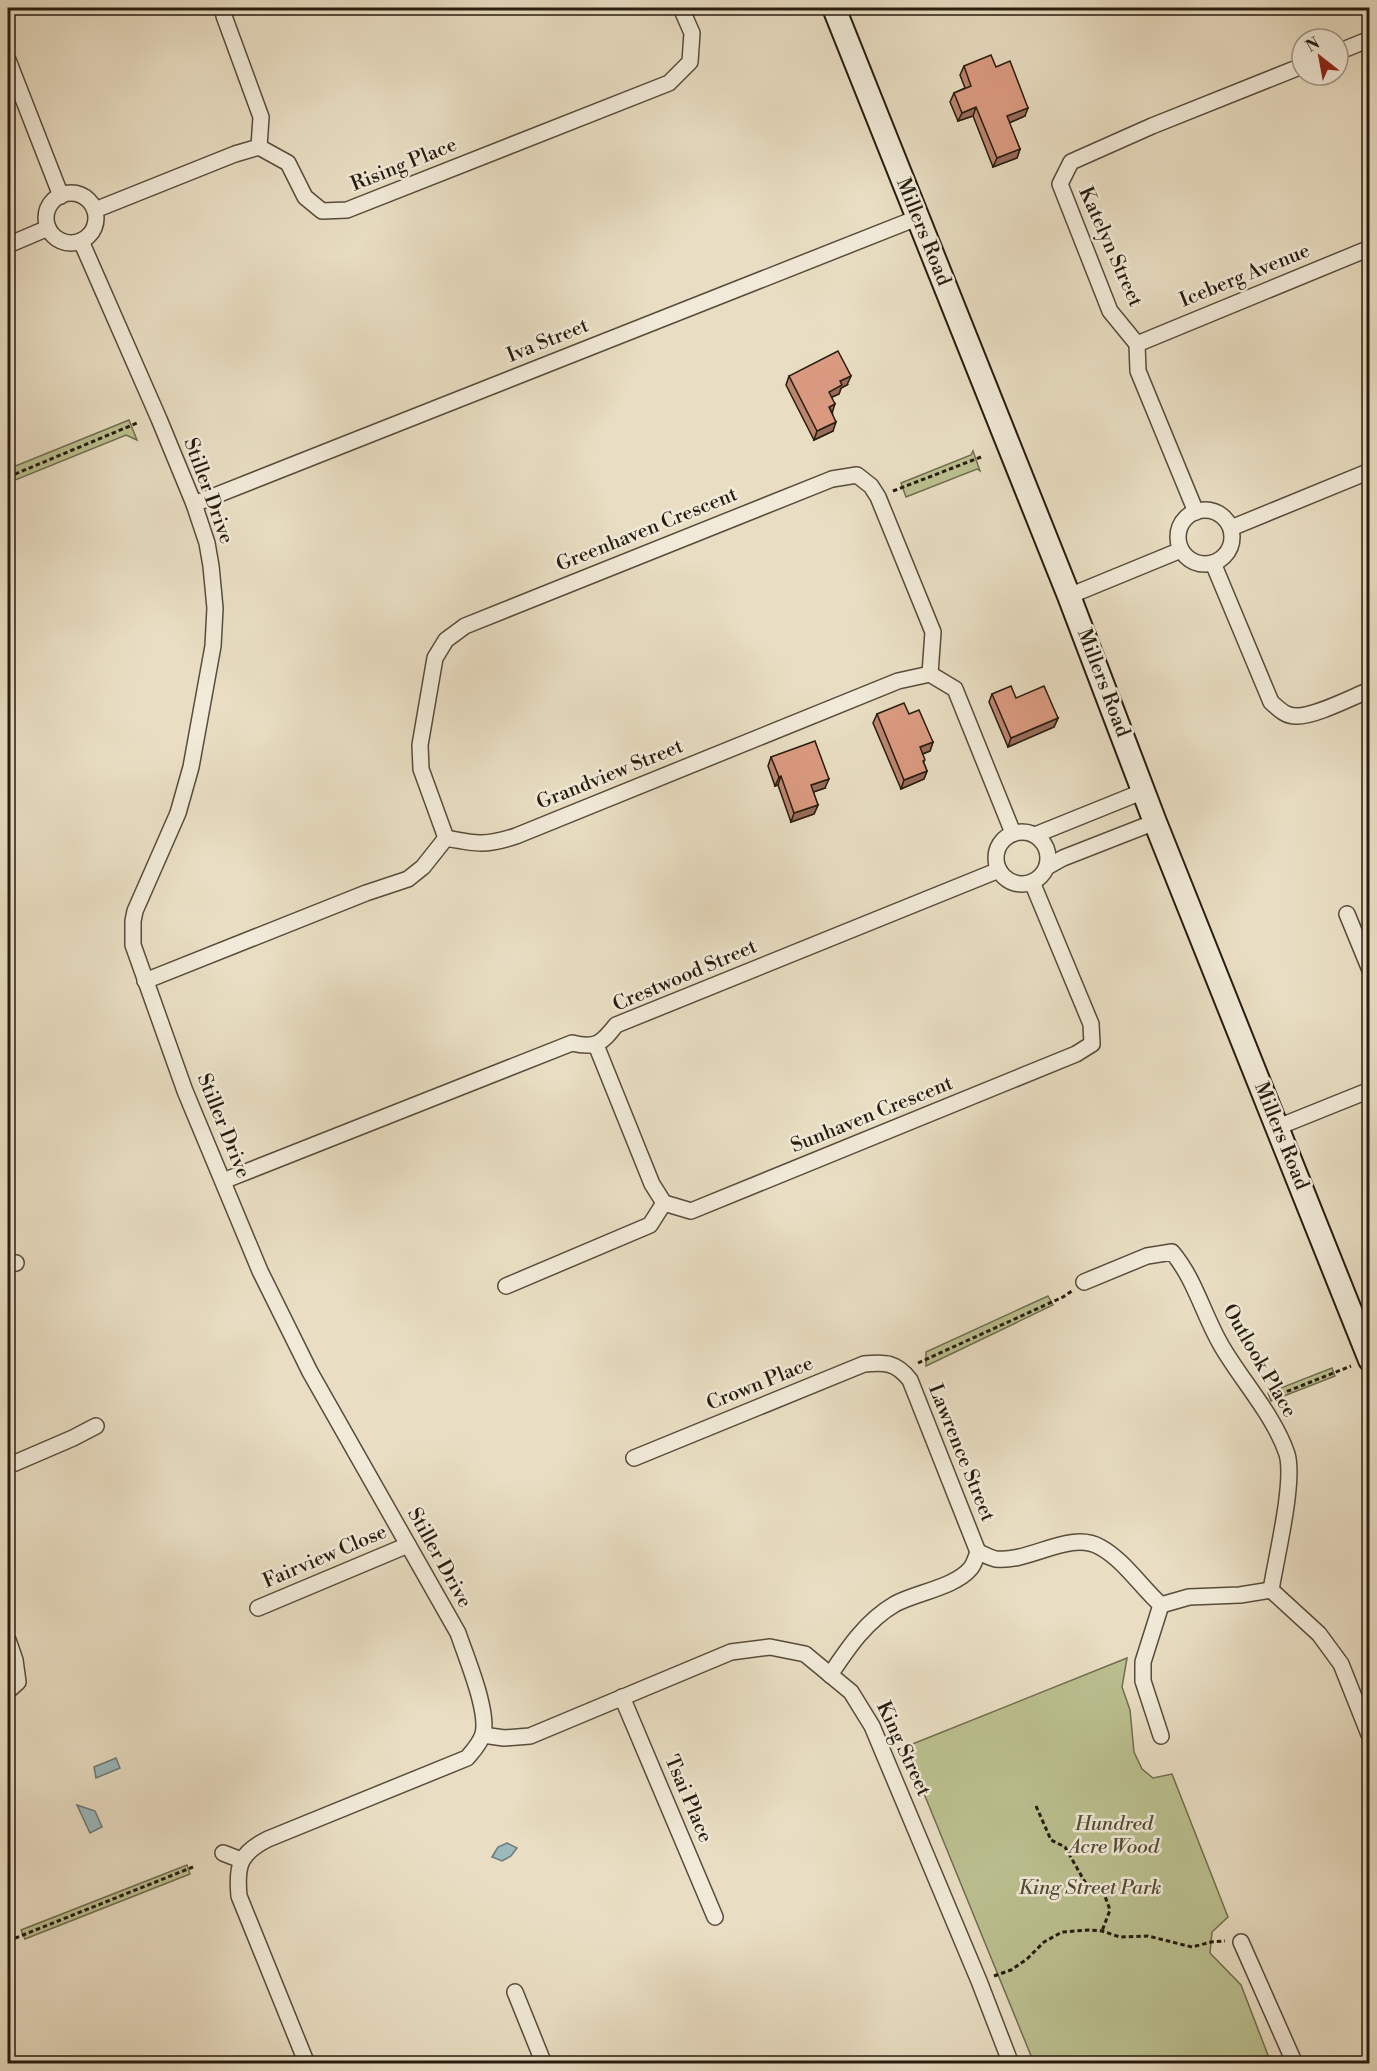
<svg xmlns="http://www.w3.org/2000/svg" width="1377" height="2071" font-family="'Libre Bodoni',serif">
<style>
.green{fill:#bbc090;stroke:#716e50;stroke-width:1.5}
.water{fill:#9cb9be;stroke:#6d7a78;stroke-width:1.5}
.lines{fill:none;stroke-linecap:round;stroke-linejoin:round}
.street-casing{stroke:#584c3c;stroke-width:18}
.secondary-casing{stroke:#271c0f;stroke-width:26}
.path{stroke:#271c0f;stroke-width:3;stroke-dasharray:4.5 3;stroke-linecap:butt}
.street{stroke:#f1ead8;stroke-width:15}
.secondary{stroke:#f1ead8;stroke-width:22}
.wall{fill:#bd8570;stroke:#271c0f;stroke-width:1.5}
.shaded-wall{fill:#9a6c5b;stroke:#271c0f;stroke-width:1.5}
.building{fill:#dc9b82;stroke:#271c0f;stroke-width:1.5}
.labels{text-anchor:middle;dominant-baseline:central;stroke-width:5;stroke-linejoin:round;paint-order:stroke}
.street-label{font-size:20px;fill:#271c0f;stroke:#f1ead8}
.park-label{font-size:20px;font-style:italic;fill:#534d36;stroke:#f1ead8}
</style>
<rect width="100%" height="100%" fill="#e9dec3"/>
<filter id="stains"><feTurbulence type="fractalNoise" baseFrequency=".00333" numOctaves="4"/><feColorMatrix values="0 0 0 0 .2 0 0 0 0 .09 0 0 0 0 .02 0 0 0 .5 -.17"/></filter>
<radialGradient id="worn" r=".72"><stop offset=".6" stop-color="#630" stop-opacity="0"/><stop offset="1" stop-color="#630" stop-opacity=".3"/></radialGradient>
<!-- green -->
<g class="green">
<polygon points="129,420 137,440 126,435 8,483 8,469"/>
<polygon points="973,451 980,471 977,469 906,497 901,483 971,455"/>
<polygon points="1048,1296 1053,1305 926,1366 926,1352"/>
<polygon points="1332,1368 1335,1376 1271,1401 1268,1393"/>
<polygon points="1127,1658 1122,1687 1130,1710 1134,1752 1142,1769 1153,1778 1172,1774 1228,1917 1212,1932 1210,1953 1241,1985 1271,2063 1034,2063 905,1747"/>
<polygon points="187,1865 190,1874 25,1939 21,1930"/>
</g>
<!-- water -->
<g class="water">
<polygon points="116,1758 120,1768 96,1778 94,1767"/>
<polygon points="77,1805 95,1811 102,1827 90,1833"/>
<polygon points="507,1843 517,1848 511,1856 502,1861 492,1857 498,1847"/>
</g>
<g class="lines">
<defs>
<g id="street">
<polyline points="225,8 224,16 261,117 259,147"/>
<polyline points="1338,52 1370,39"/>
<polyline points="8,60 61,196"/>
<circle cx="71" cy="218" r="25"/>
<polyline points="95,210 235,154 259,147 288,163 305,197 322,211 347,210 669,83 690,62 692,33 681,8"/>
<path d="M81,241L159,419L194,504L207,543L211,566L215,608L213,646L191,767L178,813L135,911L133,921V945L185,1091L260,1271L310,1372L458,1633C466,1657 489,1711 483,1734C480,1744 473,1751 467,1758L268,1839C240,1853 236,1865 239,1896L307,2064"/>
<polyline points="8,245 48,228"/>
<polyline points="1137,344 1370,248"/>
<polyline points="194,504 917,218"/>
<circle cx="1205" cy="537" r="27"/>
<polyline points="1196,512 1138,371 1137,344 1110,311 1060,184 1071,162 1152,126 1302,66"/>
<polyline points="1231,528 1370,471"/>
<path d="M1213,563L1271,702C1279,709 1285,716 1296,716C1314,717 1352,697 1370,690"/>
<polyline points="1069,596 1181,550"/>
<circle cx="1022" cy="858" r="26"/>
<polyline points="1035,835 1144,791"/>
<polyline points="446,838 421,769 420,745 435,658 446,640 465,626 832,479 857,475 871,486 878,497 933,632 930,674"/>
<polyline points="1047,867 1063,858 1155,822"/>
<polyline points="1347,914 1370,970"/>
<path d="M145,981L366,893L408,879L423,867L446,838C477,844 486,846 516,836L898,681L930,674L955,689L1013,833"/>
<polyline points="596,1045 652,1184 664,1203 691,1211 1076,1054 1092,1044 1091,1024 1032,882"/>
<polyline points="1278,1127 1370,1090"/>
<path d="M223,1181L572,1043C596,1049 602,1043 616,1025L999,870"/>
<polyline points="8,1265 16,1263"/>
<path d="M1084,1282L1147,1256L1172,1252C1195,1279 1203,1314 1221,1345C1241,1380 1274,1415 1287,1454C1295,1482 1276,1558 1271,1590"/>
<polyline points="506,1286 650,1225 664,1203"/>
<path d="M634,1458L864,1364C885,1362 896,1362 910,1380L978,1552"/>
<polyline points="8,1466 73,1438 96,1426"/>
<polyline points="1271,1590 1319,1634 1341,1664 1370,1737"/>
<polyline points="1161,1605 1143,1662 1143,1681 1161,1736"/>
<polyline points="258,1608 408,1545"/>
<polyline points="8,1640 15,1660 18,1682 8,1691"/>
<path d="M830,1675C848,1648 866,1621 895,1604C915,1593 955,1587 970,1569C974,1565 976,1557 978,1552C984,1554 990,1558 996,1559C1029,1563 1070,1530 1100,1547C1124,1560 1141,1587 1161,1605L1189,1597L1240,1595L1271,1590"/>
<polyline points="622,1697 715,1917"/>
<polyline points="483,1735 504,1738 530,1736 731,1652 770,1647 805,1654 851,1692 872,1726 979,1981 1011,2064"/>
<polyline points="223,1853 241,1860"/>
<polyline points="1241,1942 1295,2064"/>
<polyline points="515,1992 544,2064"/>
</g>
<polyline id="secondary" points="834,8 1069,596 1155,822 1370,1360"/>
</defs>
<!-- street casing -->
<use href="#street" class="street-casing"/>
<!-- secondary casing -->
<use href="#secondary" class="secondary-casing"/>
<!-- path -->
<g class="path">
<polyline points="8,477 137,423"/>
<polyline points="893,491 981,457"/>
<polyline points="918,1363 1063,1297 1072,1291"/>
<polyline points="1273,1397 1351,1366"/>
<polyline points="1036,1806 1051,1840 1065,1847 1085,1882 1103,1891 1110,1910 1102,1931"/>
<polyline points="8,1941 193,1867"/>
<polyline points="994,1976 1011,1970 1027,1959 1044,1942 1062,1932 1089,1930 1102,1931 1120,1937 1148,1936 1192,1947 1211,1942 1225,1941"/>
</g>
<!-- street -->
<use href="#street" class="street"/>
<!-- secondary -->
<use href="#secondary" class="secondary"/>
</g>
<!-- wall -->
<g class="wall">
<polygon points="964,66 996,67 1025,116 1009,123 1020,149 1017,158 993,167 973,116 958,121 950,102 954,93 965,88 960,75"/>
<polygon points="789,376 847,385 841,388 839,394 832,397 833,431 814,440 786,385"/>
<polygon points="992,694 1016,698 1058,718 1054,727 1008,747 989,702"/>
<polygon points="877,714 909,714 933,742 930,751 923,754 924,763 927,771 924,779 901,789 873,723"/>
<polygon points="771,757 825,788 813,792 818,805 814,814 791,822 778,785 775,786 768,766"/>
</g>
<!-- shaded-wall -->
<g class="shaded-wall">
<polygon points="976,107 973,116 958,121 962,113"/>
<polygon points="1028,108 1025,116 1004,125 1007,116"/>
<polygon points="1020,149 1017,158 993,167 997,158"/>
<polygon points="851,376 847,385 841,388 839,394 825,400 829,392 840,381"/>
<polygon points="835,404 832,413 829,407"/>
<polygon points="836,422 833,431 814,440 817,431"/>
<polygon points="1058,718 1054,727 1008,747 1011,738"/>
<polygon points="933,742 930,751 917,756 920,747"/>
<polygon points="927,771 924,779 901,789 904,780"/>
<polygon points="781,776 778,785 775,786 779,777"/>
<polygon points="829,779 825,788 808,794 811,785"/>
<polygon points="818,805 814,814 791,822 794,813"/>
</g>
<!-- building -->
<g class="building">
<polygon points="991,55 996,67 1010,61 1028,108 1007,116 1020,149 997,158 976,107 962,113 954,93 971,86 964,66"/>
<polygon points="838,351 851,376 840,381 842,385 829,392 835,404 829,407 836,422 817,431 789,376"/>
<polygon points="1011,686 1016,698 1044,686 1058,718 1011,738 992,694"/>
<polygon points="904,703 909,714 919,710 933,742 920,747 925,760 923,761 927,771 904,780 877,714"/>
<polygon points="815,741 829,779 811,785 818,805 794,813 781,776 779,777 771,757"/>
</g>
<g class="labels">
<!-- street labels -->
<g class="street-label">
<text transform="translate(404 165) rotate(-22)">Rising Place</text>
<text transform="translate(923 232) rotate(68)">Millers Road</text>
<text transform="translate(1110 247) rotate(66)">Katelyn Street</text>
<text transform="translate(1245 276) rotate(-22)">Iceberg Avenue</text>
<text transform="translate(548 341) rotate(-22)">Iva Street</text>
<text transform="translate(208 491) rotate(70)">Stiller Drive</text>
<text transform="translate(647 530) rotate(-22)">Greenhaven Crescent</text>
<text transform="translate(1103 683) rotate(69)">Millers Road</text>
<text transform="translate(610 775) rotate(-22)">Grandview Street</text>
<text transform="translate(685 976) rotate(-23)">Crestwood Street</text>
<text transform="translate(872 1115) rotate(-22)">Sunhaven Crescent</text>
<text transform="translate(223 1126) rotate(68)">Stiller Drive</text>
<text transform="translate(1281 1136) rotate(68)">Millers Road</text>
<text transform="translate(1259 1361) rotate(60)">Outlook Place</text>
<text transform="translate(760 1384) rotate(-22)">Crown Place</text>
<text transform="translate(961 1453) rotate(68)">Lawrence Street</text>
<text transform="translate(325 1557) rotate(-23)">Fairview Close</text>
<text transform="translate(439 1558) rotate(61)">Stiller Drive</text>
<text transform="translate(903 1749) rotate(65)">King Street</text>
<text transform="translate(688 1799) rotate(67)">Tsai Place</text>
</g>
<!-- park labels -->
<g class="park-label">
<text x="1114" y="1824">Hundred<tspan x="1114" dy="23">Acre Wood</tspan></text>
<text x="1090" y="1888">King Street Park</text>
</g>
</g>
<!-- margin -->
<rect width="1377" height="2071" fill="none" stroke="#e9dec3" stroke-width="30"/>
<rect x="9" y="9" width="1359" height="2053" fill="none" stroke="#271c0f" stroke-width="3"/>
<rect x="15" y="15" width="1347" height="2041" fill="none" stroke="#271c0f" stroke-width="1.5"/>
<!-- north arrow -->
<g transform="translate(1320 57) rotate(329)"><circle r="28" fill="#f1ead8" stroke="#a09888" stroke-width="1.5"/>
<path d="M0-4.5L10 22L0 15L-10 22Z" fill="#8f2418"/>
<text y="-9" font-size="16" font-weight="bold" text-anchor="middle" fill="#271c0f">N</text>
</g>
<rect width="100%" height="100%" filter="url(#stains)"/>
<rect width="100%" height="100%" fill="url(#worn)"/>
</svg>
